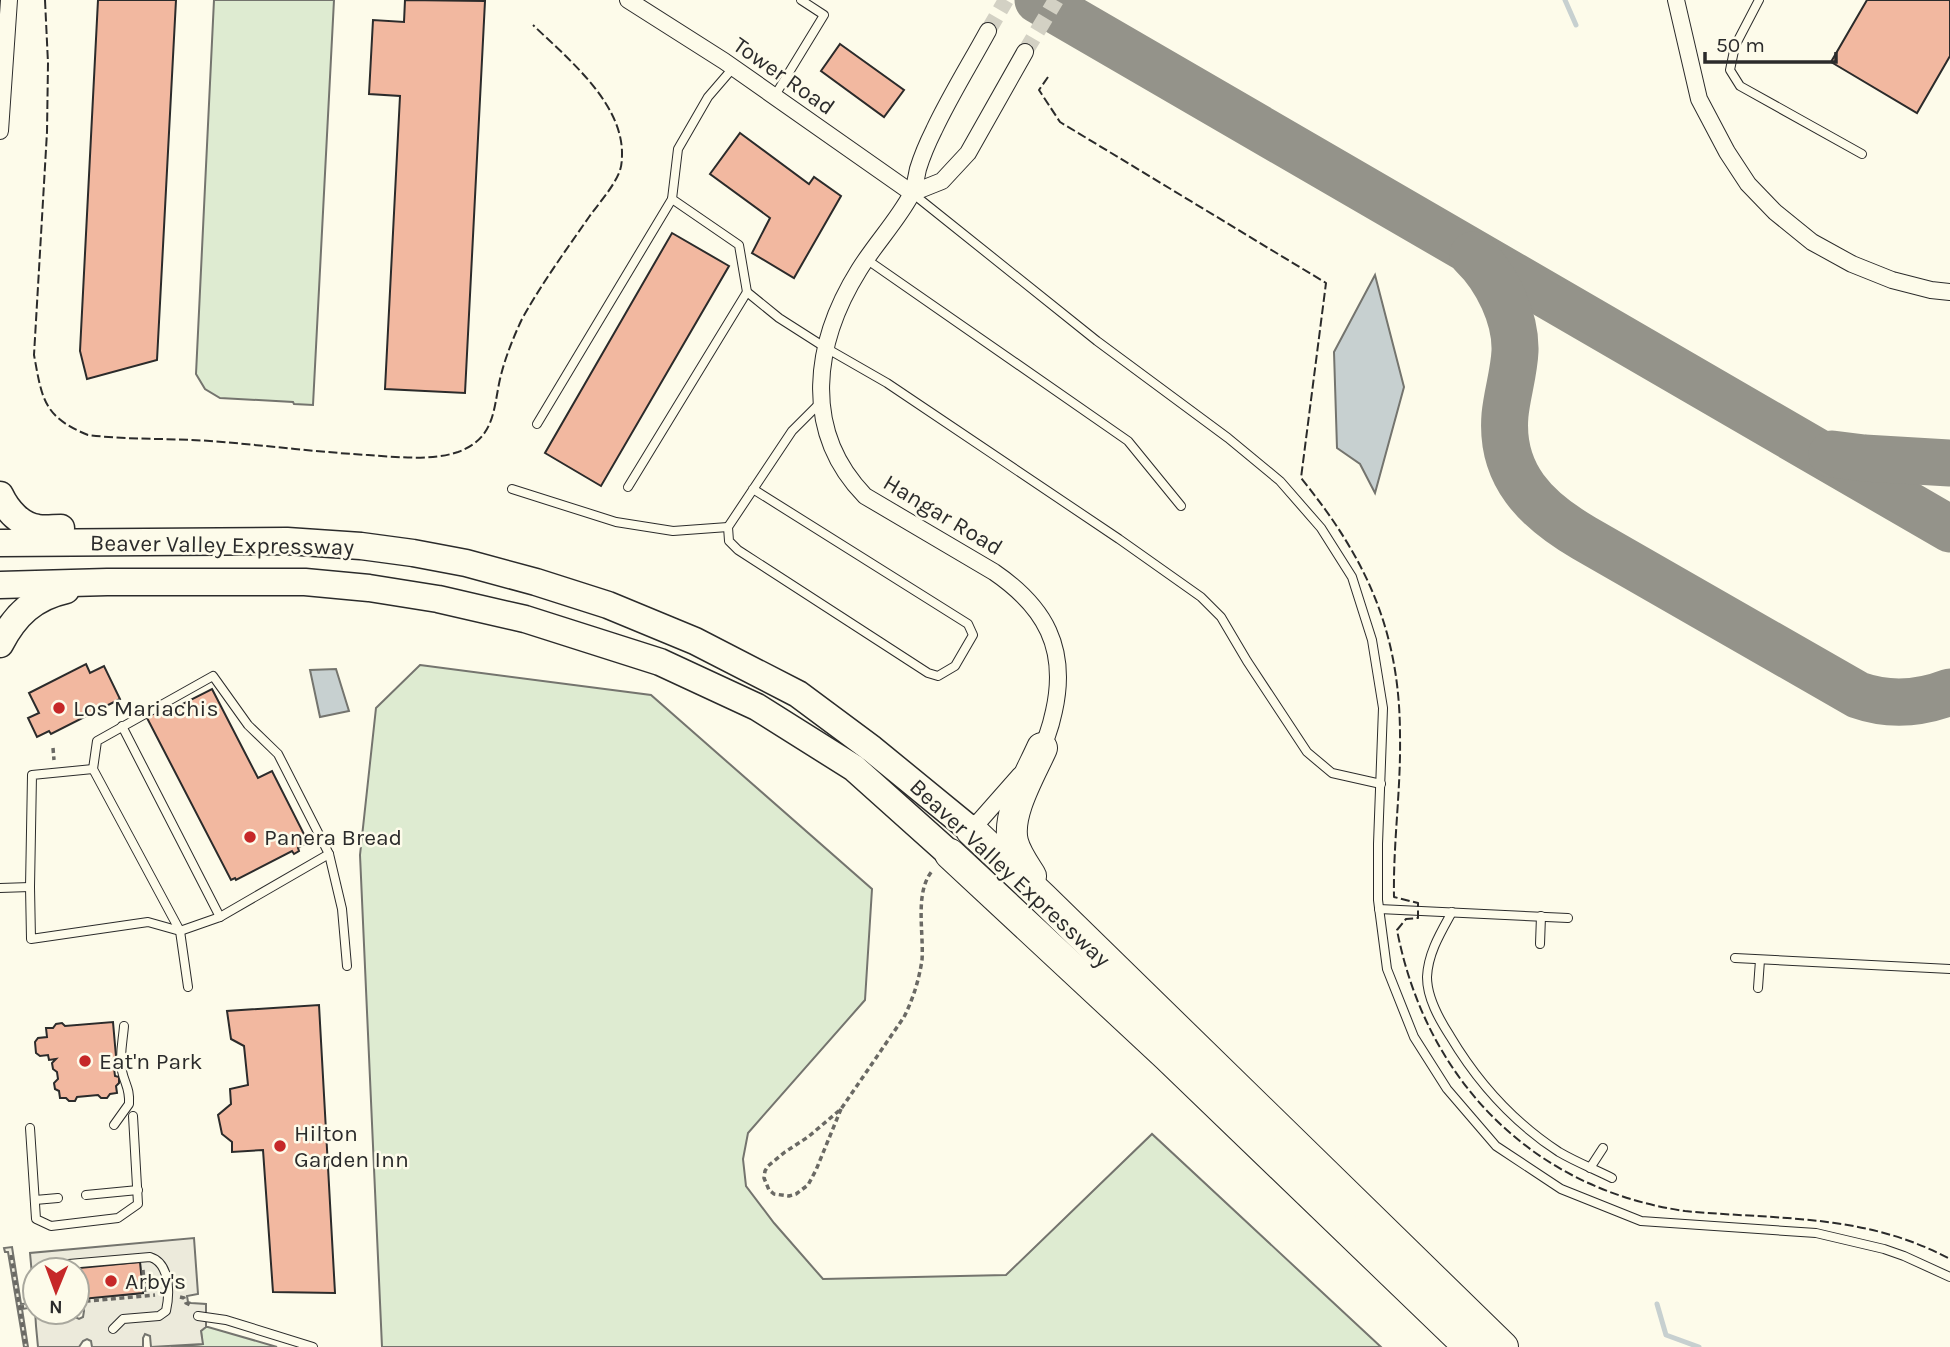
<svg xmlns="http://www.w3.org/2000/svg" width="1950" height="1347" font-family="Karla,sans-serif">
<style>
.green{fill:#deebd1;stroke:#74746e;stroke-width:2}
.parking{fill:#eceadb;stroke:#74746e;stroke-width:2;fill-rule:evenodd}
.water{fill:#c7d0d0;stroke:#74746e;stroke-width:2}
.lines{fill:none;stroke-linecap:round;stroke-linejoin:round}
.stream{stroke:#c7d0d0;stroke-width:5}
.taxiway{stroke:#94938a;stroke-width:47}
.building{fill:#f2b8a0;stroke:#2b2b2b;stroke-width:2}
.minor-tunnel{stroke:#d3d1c4;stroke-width:16;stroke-dasharray:16 8;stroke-linecap:butt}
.service-casing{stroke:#2b2b2b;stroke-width:10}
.minor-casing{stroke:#2b2b2b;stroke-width:18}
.trunk-casing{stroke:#2b2b2b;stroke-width:29}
.motorway-casing{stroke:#2b2b2b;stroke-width:32}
.path{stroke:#6a6964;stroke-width:3.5;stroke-dasharray:5 3.5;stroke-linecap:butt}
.service{stroke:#fdfbea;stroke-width:8}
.minor{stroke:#fdfbea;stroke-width:16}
.trunk{stroke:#fdfbea;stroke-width:26}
.motorway{stroke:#fdfbea;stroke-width:30}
.fence{stroke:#2b2b2b;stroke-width:2;stroke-dasharray:9 3.5;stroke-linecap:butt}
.poi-dot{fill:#c62828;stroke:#fdfbea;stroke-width:2.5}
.labels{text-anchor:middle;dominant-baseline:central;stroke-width:5;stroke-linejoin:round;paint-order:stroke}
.street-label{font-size:23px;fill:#2b2b2b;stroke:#fdfbea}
.poi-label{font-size:23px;fill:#2b2b2b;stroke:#fdfbea;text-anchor:start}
</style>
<rect width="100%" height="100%" fill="#fdfbea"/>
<!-- green -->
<g class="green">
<polygon points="214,0 334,0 313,405 294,404 293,402 220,398 205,389 196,374"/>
<polygon points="420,665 651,695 872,889 865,1000 748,1133 743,1159 746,1186 774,1223 823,1279 1006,1275 1152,1134 1381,1347 382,1347 360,855 376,708"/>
<polygon points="205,1327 208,1327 277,1347 171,1347 202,1344 201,1331"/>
</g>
<!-- parking -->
<g class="parking">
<path d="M194,1238L198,1294L187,1296L188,1302L191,1303L206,1304V1327L201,1331L203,1344L151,1347L150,1336L145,1334L143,1338V1347H92L91,1341L87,1339L83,1341L79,1347H38L36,1326L35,1310V1312H71L73,1316L79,1319L83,1317L84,1311L83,1303L77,1304V1270L74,1269L35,1270V1297H34L30,1253ZM140,1262L142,1293L82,1299L79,1267Z"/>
<polygon points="12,1247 21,1304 35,1303 35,1307 22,1309 28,1347 24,1347 8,1252 5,1252 4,1248"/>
</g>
<!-- water -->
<g class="water">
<polygon points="1375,275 1404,387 1375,493 1360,464 1337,448 1334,352"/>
<polygon points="336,669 349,711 320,717 310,670"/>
</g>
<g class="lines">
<!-- stream -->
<g class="stream">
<polyline points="1565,0 1576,25"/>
<polyline points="1657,1304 1666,1335 1699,1347"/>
</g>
<!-- taxiway -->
<g class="taxiway">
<polyline points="1038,0 1950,529"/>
<path d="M1473,255C1497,278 1516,318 1515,351C1514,373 1507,394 1505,415C1500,475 1536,510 1584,538L1858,695C1889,706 1919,704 1950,692"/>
<polyline points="1832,454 1864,458 1950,463"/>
</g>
</g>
<!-- building -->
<g class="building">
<polygon points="98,0 176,0 157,360 87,379 80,351"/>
<polygon points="405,0 485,1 465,393 385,389 400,96 369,94 373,20 404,22"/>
<polygon points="1867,0 1950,0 1950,56 1917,113 1831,62"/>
<polygon points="840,44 904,90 884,117 821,71"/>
<polygon points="740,133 809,184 814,177 841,196 794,278 752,253 770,218 710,174"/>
<polygon points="672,233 729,266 601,486 545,453"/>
<polygon points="86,664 90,673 104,666 120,699 51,734 49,731 37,737 28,718 39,713 29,693"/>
<polygon points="212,689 258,778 272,771 308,842 298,848 299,851 294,854 292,851 236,880 235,878 231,880 146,716 165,708 167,712"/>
<polygon points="319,1005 335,1293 273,1292 263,1150 232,1152 232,1142 222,1134 218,1115 231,1104 230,1089 248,1085 244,1046 231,1039 227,1011"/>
<polygon points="113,1022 117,1068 114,1068 115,1076 119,1077 119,1083 116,1086 117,1093 110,1094 107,1098 101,1098 98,1095 77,1097 75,1101 69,1101 66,1098 60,1098 59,1091 55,1089 54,1083 58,1079 57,1072 53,1069 52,1063 56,1059 49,1060 48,1055 40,1056 36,1053 35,1042 38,1038 47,1037 46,1028 53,1028 56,1024 62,1023 65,1026"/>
<polygon points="140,1262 143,1293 82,1299 79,1268"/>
</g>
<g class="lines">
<!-- minor-tunnel -->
<g class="minor-tunnel">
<polyline points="988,31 1006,0"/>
<polyline points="1025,52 1056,0"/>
</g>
<defs>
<g id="service">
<polyline points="1759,0 1735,46 1730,70 1740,86 1862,154"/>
<polyline points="733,68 708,97 678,149 672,199 739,245 747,292 779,318 826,348 887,383 1119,539 1201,597 1221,617 1247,661 1307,752 1332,773 1381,784"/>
<polyline points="774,97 824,15 801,0"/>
<polyline points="912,193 1097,341 1228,438 1280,481 1321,528 1352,577 1372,640 1383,708 1378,844 1378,900 1387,969 1414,1037 1447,1089 1496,1146 1561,1189 1641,1221 1816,1233 1884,1249 1904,1256 1950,1277"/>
<polyline points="866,259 1128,441 1181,506"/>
<polyline points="537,424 672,199"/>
<polyline points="628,487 747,292"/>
<polyline points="512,489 616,522 673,531 728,527"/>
<polyline points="753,489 968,624 973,635 955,666 938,676 928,673 738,550 729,541 728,527 792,431 821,402"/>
<polyline points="122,726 220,917"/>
<polyline points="93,769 32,775 30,887 31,939 148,922 180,931 220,917 329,854"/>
<polyline points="0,888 30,887"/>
<polyline points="1379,909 1568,918"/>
<path d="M1452,912C1441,932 1428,953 1427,977C1427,998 1439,1019 1450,1036C1478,1083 1513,1122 1559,1152C1576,1162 1594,1169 1612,1178"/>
<polyline points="1540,944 1541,916"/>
<polyline points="1735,958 1950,969"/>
<polyline points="188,987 180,931 93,769 97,741 213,676 248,725 278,754 329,854 342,909 347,966"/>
<polyline points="1758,988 1760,960"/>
<path d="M114,1125L129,1104C130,1088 125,1085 122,1071C119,1056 123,1040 124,1026"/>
<polyline points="30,1128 36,1219 51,1226 118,1218 138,1204 133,1116"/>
<polyline points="1590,1168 1603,1148"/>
<polyline points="86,1195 138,1190"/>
<polyline points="35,1200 58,1198"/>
<path d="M57,1265L150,1257C170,1263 170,1293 166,1311L159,1316L123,1319L113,1329"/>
<polyline points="198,1316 226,1320 313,1347"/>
</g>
<g id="minor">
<polyline points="628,0 724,61 912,193"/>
<polyline points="1676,0 1699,99 1727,152 1748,184 1775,212 1812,242 1852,264 1892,280 1931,290 1950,292"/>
<path d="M988,31C970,64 950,96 934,130C928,142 922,156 918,169C916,178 915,187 911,195C897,221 875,244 859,270C814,342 801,430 865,496L994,572C1045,607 1068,648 1054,711C1051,725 1047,740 1039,752"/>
<polyline points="0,131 9,0"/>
<polyline points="912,193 942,181 968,153 1025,52"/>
<polyline points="968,834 1020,775"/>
</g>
<g id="trunk">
<path d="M0,495C7,510 21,526 38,528C45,529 53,528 61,528"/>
<polyline points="0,543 287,541 361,546 413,553 466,563 536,582 608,605 695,641 798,694 872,749 971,830"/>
<polyline points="0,585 107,582 305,582 369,588 438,599 525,619 660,662 757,707 854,768 950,854"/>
<path d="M0,644C15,615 34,597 66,590"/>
</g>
<g id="motorway">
<polyline points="971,830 1043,898 1503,1347"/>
<polyline points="950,854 1167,1056 1469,1347"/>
<path d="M1031,876C1024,865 1016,854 1013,842C1006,814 1031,773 1042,748"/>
</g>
</defs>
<!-- service casing -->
<use href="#service" class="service-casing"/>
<!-- minor casing -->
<use href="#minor" class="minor-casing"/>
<!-- trunk casing -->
<use href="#trunk" class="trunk-casing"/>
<!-- motorway casing -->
<use href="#motorway" class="motorway-casing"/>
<!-- path -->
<g class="path">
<polyline points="53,748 54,760"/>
<path d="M841,1109L816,1170L808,1185L796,1194L789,1196L774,1194L769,1190L764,1178L765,1171L768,1166L785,1152L808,1137L841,1109L904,1017C913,999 919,980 922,960C924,932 914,891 933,870"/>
<polyline points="11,1255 26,1347"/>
<polyline points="143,1270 145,1295"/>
<polyline points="77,1276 80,1302"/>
<polyline points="180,1297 184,1298 186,1303 192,1306"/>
<polyline points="77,1302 155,1295"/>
<polyline points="19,1307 35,1306"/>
</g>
<!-- service -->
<use href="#service" class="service"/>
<!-- minor -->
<use href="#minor" class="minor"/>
<!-- trunk -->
<use href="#trunk" class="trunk"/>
<!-- motorway -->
<use href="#motorway" class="motorway"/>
<!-- fence -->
<g class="fence">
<path d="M45,0L48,63L47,132L34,355C42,398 43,417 88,435C128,440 169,438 210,441C263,445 315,452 368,455C397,457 431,461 458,452C495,438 493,411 500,379C505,358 513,338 522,319C542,283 566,250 589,217C599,203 612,189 619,173C622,166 622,159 622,152C621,101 566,57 533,25"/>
<path d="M1048,77L1039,90L1060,122L1326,283L1301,478C1366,558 1400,631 1400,736C1401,790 1393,843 1394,897L1418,903V918L1406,919L1397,930C1426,1080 1532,1189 1685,1211C1778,1220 1864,1213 1950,1259"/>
</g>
</g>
<!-- markers -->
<g class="poi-dot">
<circle cx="59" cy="708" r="7"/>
<circle cx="250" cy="837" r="7"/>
<circle cx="85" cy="1061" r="7"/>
<circle cx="280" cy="1146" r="7"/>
<circle cx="111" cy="1281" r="7"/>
</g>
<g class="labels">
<!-- street labels -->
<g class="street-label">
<text transform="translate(784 76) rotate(35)">Tower Road</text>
<text transform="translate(943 515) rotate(31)">Hangar Road</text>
<text transform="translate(222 545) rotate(1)">Beaver Valley Expressway</text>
<text transform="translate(1010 873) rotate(43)">Beaver Valley Expressway</text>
</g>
<!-- poi labels -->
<g class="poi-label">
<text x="73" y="708">Los Mariachis</text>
<text x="264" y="837">Panera Bread</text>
<text x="99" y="1061">Eat'n Park</text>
<text x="294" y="1133">Hilton<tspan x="294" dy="26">Garden Inn</tspan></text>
<text x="125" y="1281">Arby's</text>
</g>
</g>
<!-- north arrow -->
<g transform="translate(56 1291) rotate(181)"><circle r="33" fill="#fdfbea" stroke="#a9a89e" stroke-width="2"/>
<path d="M0-5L12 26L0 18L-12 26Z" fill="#c62828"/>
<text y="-10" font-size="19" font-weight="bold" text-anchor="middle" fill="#2b2b2b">N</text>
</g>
<!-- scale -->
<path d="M1705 52v10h131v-10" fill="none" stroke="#2b2b2b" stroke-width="3.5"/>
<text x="1716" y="52" font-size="21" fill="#2b2b2b" stroke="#fdfbea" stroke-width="5" paint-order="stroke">50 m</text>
</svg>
